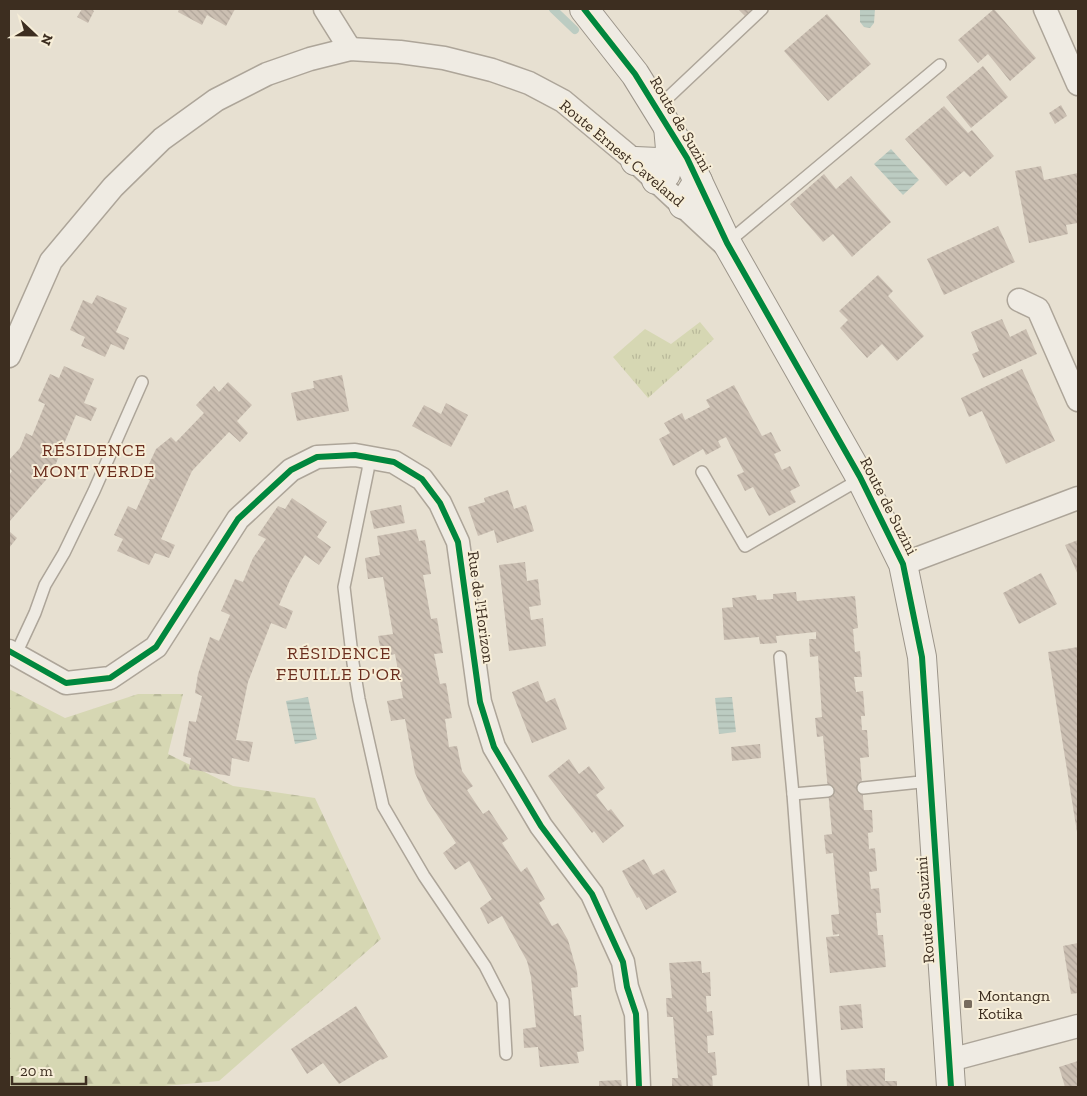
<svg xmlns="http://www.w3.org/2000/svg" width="1087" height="1096" font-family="'Zilla Slab',serif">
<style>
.grass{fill:url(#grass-tufts)}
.forest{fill:url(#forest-firs)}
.water{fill:url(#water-rules)}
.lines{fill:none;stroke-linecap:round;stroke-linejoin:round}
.stream{stroke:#bcccc2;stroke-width:8}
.building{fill:url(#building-back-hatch)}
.lane-casing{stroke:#ada599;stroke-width:14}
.street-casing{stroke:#ada599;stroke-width:25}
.secondary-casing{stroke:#9c958a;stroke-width:30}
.lane{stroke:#efebe3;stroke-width:11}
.street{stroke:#efebe3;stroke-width:22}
.secondary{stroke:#efebe3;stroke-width:28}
.cycleway-casing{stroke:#f7eed8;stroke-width:9}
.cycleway{stroke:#00873e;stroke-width:6}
.poi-dot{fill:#786c5e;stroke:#f7eed8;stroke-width:2}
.labels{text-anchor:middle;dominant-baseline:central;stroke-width:4;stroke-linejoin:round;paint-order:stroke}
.street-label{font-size:16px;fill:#3d2e20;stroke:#f7eed8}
.poi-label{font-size:16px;fill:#3d2e20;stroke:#f7eed8;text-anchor:start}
.neighbourhood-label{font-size:18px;letter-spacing:1px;fill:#6b2e1e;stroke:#f7eed8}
</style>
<defs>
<pattern id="grass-tufts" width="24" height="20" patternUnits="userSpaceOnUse" patternTransform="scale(1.25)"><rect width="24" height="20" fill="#d6d7b3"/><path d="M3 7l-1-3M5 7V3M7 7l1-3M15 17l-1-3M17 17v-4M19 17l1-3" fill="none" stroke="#b9b99a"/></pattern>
<pattern id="forest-firs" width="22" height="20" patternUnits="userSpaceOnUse" patternTransform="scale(1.25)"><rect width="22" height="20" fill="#d6d7b3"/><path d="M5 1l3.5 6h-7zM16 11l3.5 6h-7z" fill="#b9b99a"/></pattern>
<pattern id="water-rules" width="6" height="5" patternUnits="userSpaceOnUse" patternTransform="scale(1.25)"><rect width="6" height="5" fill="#bcccc2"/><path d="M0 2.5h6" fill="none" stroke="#a2b0a6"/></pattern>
<pattern id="building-back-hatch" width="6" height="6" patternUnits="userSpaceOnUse" patternTransform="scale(1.25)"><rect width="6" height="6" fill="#cbbfb2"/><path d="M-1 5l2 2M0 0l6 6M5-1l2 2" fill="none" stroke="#afa499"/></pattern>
</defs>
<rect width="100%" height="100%" fill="#e7e0d1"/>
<!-- grass -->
<polygon class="grass" points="700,322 714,339 648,398 613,357 645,329 671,344"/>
<!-- forest -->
<polygon class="forest" points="9,689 65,718 138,694 183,694 168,754 233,786 315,798 381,939 219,1081 153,1087 9,1087"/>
<!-- water -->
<g class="water">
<polygon points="860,9 875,9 874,23 870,28 864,27 860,22"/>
<polygon points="891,149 919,180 903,195 874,164"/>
<polygon points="308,697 317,739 295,744 286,701"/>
<polygon points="732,697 736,732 719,734 715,698"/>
</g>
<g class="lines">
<!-- stream -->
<polyline class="stream" points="553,9 575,30"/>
</g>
<!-- building -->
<g class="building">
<polygon points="82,9 91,9 94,11 88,23 77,17"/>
<polygon points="179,9 235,9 226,26 207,15 202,25 178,12"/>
<polygon points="738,9 752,9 745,16"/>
<polygon points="994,9 1036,58 1010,81 988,54 978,63 958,40"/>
<polygon points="827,14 871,64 828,101 784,51"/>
<polygon points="983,66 1008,97 971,128 946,97"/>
<polygon points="1061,105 1067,116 1055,124 1049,113"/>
<polygon points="944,106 968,133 972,130 994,156 970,177 964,171 946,186 905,139"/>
<polygon points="1041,166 1044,180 1078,173 1078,223 1066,225 1068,234 1029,243 1015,171"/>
<polygon points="824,174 836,189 851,176 891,222 852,257 833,234 823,242 790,204"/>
<polygon points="998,226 1015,262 944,295 927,259"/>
<polygon points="878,275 893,291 888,296 924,336 897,361 882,344 867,358 840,328 848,320 839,311"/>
<polygon points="97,295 127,308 116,332 129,338 124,350 111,344 105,357 81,346 85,337 70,330 83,300 92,304"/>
<polygon points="1002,319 1010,337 1026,329 1037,354 983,378 972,354 979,351 971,332"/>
<polygon points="64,366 94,379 84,403 97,408 91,421 76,415 52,473 9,522 9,475 12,471 9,468 9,460 20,448 26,433 32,436 45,404 38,401 50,374 59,378"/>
<polygon points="1022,369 1055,441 1006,464 982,411 969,417 961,398"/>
<polygon points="342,375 349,411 297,421 291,393 314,388 313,381"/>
<polygon points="228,382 252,405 237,421 248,433 240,442 229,432 192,471 161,539 175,545 169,558 155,553 149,565 117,551 123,539 114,535 128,506 136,510 150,480 143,477 156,449 171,437 176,442 204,413 196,405 214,386 219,392"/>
<polygon points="734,385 762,436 771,432 781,451 774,454 782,470 790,466 800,486 790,491 796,502 769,516 753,487 745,491 737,475 744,472 726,437 718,441 721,447 706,455 703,449 673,466 659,439 670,433 664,423 682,413 685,420 710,407 706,400"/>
<polygon points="446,403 468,415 451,447 412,426 424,405 441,414"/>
<polygon points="508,490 514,509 526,505 534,531 497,543 494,530 478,536 468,507 485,502 484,498"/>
<polygon points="292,498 327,522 317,537 331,547 319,565 305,555 290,580 279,605 293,611 286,629 271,623 248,682 236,740 253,742 249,762 232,758 230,776 189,769 191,758 183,756 189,721 196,722 202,696 195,693 198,674 210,637 219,641 230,615 221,611 235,579 243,582 253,558 266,539 258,535 278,506 285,509"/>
<polygon points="401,505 405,523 374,529 370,511"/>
<polygon points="416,529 419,541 425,540 431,574 423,575 431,619 437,618 443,653 434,654 440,684 446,683 452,718 445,719 449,747 457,746 462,771 473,786 467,790 483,814 489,810 508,839 502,843 521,872 527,867 545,899 539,903 552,926 558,923 568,940 577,972 578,987 571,988 574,1016 581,1015 584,1051 577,1052 579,1063 540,1067 538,1047 524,1048 523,1029 536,1027 531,977 527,961 502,916 488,924 480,908 492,899 469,861 455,870 443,853 456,843 427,800 415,773 405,719 391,721 387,701 403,698 395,654 382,657 378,636 393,634 383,577 368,579 365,558 380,555 377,536"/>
<polygon points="9,531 17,538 9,548"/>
<polygon points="1078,540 1078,575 1065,545"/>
<polygon points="525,562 527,581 538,579 541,605 529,607 531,620 543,618 546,646 509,651 499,565"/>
<polygon points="1041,573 1057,604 1019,624 1003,593"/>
<polygon points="796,592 797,601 855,596 858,628 853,629 855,652 860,651 862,677 854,677 856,692 863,691 865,716 861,716 862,730 867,730 869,757 860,758 864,810 872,810 873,832 868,833 869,849 875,848 877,871 869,872 871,889 879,888 881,913 876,913 878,935 883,935 886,967 830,973 826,937 839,936 839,934 833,935 831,915 839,914 833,853 826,854 824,835 832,834 823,736 817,737 815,718 822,717 818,656 810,657 809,639 816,639 816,632 776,636 777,643 760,644 759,637 724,640 722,608 733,607 732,598 756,595 757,600 773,599 773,594"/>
<polygon points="1078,647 1078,832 1077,832 1048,652"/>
<polygon points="538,681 546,702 555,698 567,729 532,743 512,692"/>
<polygon points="760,744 761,758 732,761 731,747"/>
<polygon points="569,759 579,774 589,766 605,788 596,795 608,811 611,809 624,826 603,843 594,831 592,833 548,776"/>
<polygon points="644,859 653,875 664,869 677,892 646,910 639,897 637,898 622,871"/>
<polygon points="1078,943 1078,993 1071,994 1063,946"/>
<polygon points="701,961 702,973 710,972 711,996 706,996 707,1012 712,1011 714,1035 707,1036 708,1053 715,1052 717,1075 712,1076 713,1087 672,1087 672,1078 678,1078 673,1017 667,1017 666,998 672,998 669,963"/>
<polygon points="861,1004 863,1028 841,1030 839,1006"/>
<polygon points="356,1006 388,1057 382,1060 381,1059 339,1084 323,1063 307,1074 291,1049"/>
<polygon points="1078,1061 1078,1087 1065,1087 1059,1067"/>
<polygon points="885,1068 885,1081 897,1081 897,1087 847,1087 846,1070"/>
<polygon points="621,1080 622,1087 599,1087 599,1081"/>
</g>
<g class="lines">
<defs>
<g id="lane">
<polyline points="657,108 762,9"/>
<polyline points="727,243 940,65"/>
<polyline points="369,458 368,470 344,587 353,663 359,699 383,806 424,876 485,966 503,1001 506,1054"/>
<polyline points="702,472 745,546 850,485 860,477"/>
<polyline points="15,656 35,613 45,585 64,553 94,491 142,382"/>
<polyline points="780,657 793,794 815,1087"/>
<polyline points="863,788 930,781"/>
<polyline points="793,794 828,791"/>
</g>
<g id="street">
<polyline points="325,9 350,49"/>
<polyline points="1045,9 1078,84"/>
<polyline points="1019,300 1038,309 1078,400"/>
<polyline points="9,356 51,261 113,187 162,139 216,100 267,74 310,59 350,49 400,52 444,58 492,70 529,83 563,101 635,161 724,244"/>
<polyline points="903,564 1078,498"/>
<polyline points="9,651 66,683 110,678 156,647 238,519 291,470 317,457 355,455 394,462 422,479 440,503 458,542 480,702 494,747 541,826 592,894 623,962 627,987 636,1014 639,1087"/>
<polyline points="950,1060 1078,1026"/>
</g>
<g id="secondary">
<polyline points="584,9 635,74 687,158 727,243 860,477 903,564 922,657 951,1087"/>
<polyline points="635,161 658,162 668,160"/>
<polyline points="656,180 666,174 670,149 668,126"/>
<polyline points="683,205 698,181"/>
</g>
</defs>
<!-- lane casing -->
<use href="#lane" class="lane-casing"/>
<!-- street casing -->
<use href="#street" class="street-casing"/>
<!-- secondary casing -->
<use href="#secondary" class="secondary-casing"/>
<!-- lane -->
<use href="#lane" class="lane"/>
<!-- street -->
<use href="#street" class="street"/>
<!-- secondary -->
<use href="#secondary" class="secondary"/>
<defs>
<g id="cycleway">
<polyline points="584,9 635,74 687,158 727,243 860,477 903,564 922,657 951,1087"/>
<polyline points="9,651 66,683 110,678 156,647 238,519 291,470 317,457 355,455 394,462 422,479 440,503 458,542 480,702 494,747 541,826 592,894 623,962 627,987 636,1014 639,1087"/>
</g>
</defs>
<!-- cycleway casing -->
<use href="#cycleway" class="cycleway-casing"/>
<!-- cycleway -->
<use href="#cycleway" class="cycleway"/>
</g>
<!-- markers -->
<rect class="poi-dot" x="963" y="999" width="10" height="10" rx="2.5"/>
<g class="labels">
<!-- street labels -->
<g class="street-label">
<text transform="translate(681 124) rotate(60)">Route de Suzini</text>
<text transform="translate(622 153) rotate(40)">Route Ernest Caveland</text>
<text transform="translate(889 506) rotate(63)">Route de Suzini</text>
<text transform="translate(481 607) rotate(82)">Rue de l'Horizon</text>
<text transform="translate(925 910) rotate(-94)">Route de Suzini</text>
</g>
<!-- poi labels -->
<g class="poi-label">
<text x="978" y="995">Montangn<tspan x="978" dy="18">Kotika</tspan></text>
</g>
<!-- neighbourhood labels -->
<g class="neighbourhood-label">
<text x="94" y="450">RÉSIDENCE<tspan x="94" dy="21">MONT VERDE</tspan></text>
<text x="339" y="653">RÉSIDENCE<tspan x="339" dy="21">FEUILLE D'OR</tspan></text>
</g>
</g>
<!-- border -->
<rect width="1087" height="1096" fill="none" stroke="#3d2e20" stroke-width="20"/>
<!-- north arrow -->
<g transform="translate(35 35) rotate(112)" stroke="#f7eed8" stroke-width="4" paint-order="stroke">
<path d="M0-4L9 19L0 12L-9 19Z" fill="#3d2e20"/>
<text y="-8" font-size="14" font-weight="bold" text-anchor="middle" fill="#3d2e20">N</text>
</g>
<!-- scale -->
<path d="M12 1076v8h74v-8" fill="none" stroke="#3d2e20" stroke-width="2.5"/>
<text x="20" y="1076" font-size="15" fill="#3d2e20" stroke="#f7eed8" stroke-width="4" paint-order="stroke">20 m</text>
</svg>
